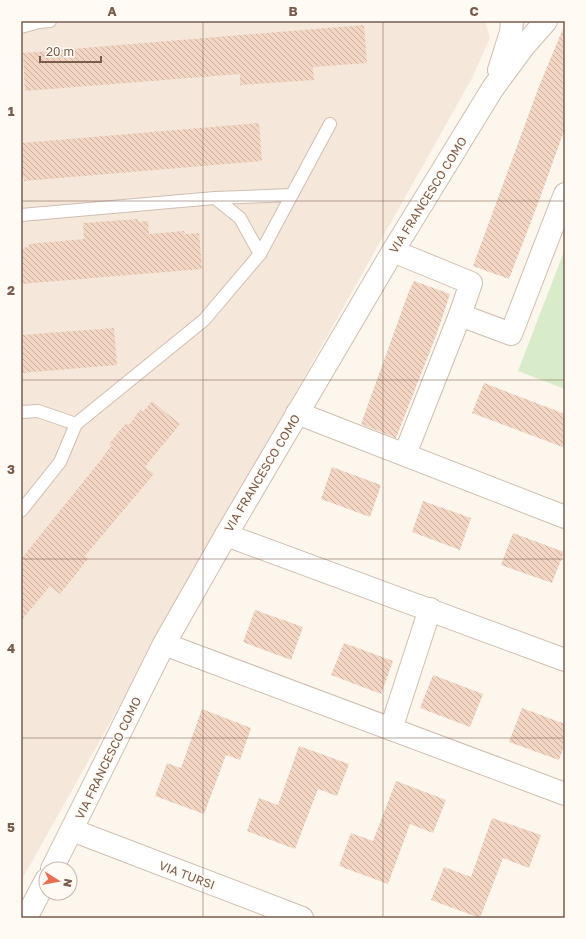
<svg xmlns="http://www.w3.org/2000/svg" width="586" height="939" font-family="'Golos Text',sans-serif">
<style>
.residential{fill:#f5e8da}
.park{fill:#d8ecc9}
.building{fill:url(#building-back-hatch)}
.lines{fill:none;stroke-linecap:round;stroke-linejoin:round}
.service-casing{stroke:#d1beb0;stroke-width:14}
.minor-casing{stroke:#d1beb0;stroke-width:24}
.service{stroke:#fff;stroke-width:12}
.minor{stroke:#fff;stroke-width:22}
.grid{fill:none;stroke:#7a5c4d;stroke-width:1;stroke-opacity:0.55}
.labels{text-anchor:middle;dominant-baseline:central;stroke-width:3;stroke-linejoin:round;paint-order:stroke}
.street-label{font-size:12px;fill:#7a5c4d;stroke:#fffaf3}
.neatline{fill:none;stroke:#7a5c4d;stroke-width:1.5}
.grid-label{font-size:13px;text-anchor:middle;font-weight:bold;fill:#7a5c4d}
</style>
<defs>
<pattern id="building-back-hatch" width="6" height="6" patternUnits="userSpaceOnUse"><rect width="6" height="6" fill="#f3d5c3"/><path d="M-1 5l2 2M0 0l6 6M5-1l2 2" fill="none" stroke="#cab0a1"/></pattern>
</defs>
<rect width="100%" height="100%" fill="#fdf6ec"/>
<!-- residential -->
<polygon class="residential" points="21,21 485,21 490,38 471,80 21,881"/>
<!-- park -->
<polygon class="park" points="565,249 565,389 518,371"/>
<!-- building -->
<g class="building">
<polygon points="364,25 367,63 313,67 314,80 240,85 240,74 25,91 23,53"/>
<polygon points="564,26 565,128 540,198 509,279 473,266 538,89"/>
<polygon points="259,123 262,161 24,181 24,177 21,178 21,143"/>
<polygon points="138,219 138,222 148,221 149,234 184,231 185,234 199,233 202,269 21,284 21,248 29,247 29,244 84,239 83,223"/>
<polygon points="414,281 450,294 437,333 396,438 361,424 409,291"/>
<polygon points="114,328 117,365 21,373 21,335"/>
<polygon points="484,383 565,414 565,448 472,413"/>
<polygon points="152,401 180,424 145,467 154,474 85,556 88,559 60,594 50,586 21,621 21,559 100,461 111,446 109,444 126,423 129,425 140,410 143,412"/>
<polygon points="332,467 381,485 370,517 321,499"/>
<polygon points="423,501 471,518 460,550 412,532"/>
<polygon points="513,533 564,552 552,583 501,565"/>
<polygon points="255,610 303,627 291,660 243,642"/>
<polygon points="344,643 393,661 381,694 331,675"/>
<polygon points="433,675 483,694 470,727 420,708"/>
<polygon points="522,708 565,724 565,743 559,760 509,742"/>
<polygon points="202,709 251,728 240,760 226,755 204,814 155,796 167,763 181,768"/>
<polygon points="299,746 349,764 337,796 318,789 295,849 247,831 259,798 278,805"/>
<polygon points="396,781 446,800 433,833 410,824 388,884 339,866 351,833 373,841"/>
<polygon points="492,818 541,835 529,868 503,858 480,918 431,900 444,867 471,877"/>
</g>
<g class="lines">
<defs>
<g id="service">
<polyline points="21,27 39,22 50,21"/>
<polyline points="215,198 240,218 260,254"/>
<polyline points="21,215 215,198 291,195"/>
<polyline points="21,412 38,411 76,424 204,320 260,254 330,124"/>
<polyline points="21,511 60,462 76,424"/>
</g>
<g id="minor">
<polyline points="499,70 511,32 512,21"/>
<polyline points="393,251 471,283 460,315"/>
<polyline points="297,413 565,517"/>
<polyline points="405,454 460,315 511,334 565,194"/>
<polyline points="226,535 565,660"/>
<polyline points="164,644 565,794"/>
<polyline points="391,729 430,609"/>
<polyline points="72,830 302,918"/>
<polyline points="52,869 164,644 226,535 393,251 493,88 524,46 546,21"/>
<polyline points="26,918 46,880"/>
</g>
</defs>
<!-- service casing -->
<use href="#service" class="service-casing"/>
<!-- minor casing -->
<use href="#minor" class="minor-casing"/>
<!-- service -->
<use href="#service" class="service"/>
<!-- minor -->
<use href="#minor" class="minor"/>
</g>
<!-- grid -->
<path class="grid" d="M203,21V918M383,21V918M21,201H565M21,380H565M21,559H565M21,738H565"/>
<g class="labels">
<!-- street labels -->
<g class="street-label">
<text transform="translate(428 195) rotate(-58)">VIA FRANCESCO COMO</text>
<text transform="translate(262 473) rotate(-59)">VIA FRANCESCO COMO</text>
<text transform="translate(108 758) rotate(-64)">VIA FRANCESCO COMO</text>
<text transform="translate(187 875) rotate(21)">VIA TURSI</text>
</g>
</g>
<!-- border -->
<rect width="586" height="939" fill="none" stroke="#fffaf3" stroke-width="44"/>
<!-- north arrow -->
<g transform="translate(58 881) rotate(101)"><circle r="19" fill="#fffaf3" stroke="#cabbb1"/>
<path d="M0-3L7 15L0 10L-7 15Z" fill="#e76f51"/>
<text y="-6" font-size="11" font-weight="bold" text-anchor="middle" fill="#7a5c4d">N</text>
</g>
<!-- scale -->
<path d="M40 56v6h61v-6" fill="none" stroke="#7a5c4d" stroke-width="2"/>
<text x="46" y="56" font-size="12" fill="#7a5c4d" stroke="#fffaf3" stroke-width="3" paint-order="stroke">20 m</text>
<rect x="22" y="22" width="542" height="895" class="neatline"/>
<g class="grid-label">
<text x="112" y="16">A</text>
<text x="293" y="16">B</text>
<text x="474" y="16">C</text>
<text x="11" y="116">1</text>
<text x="11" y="295">2</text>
<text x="11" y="474">3</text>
<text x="11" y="653">4</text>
<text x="11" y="832">5</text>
</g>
</svg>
